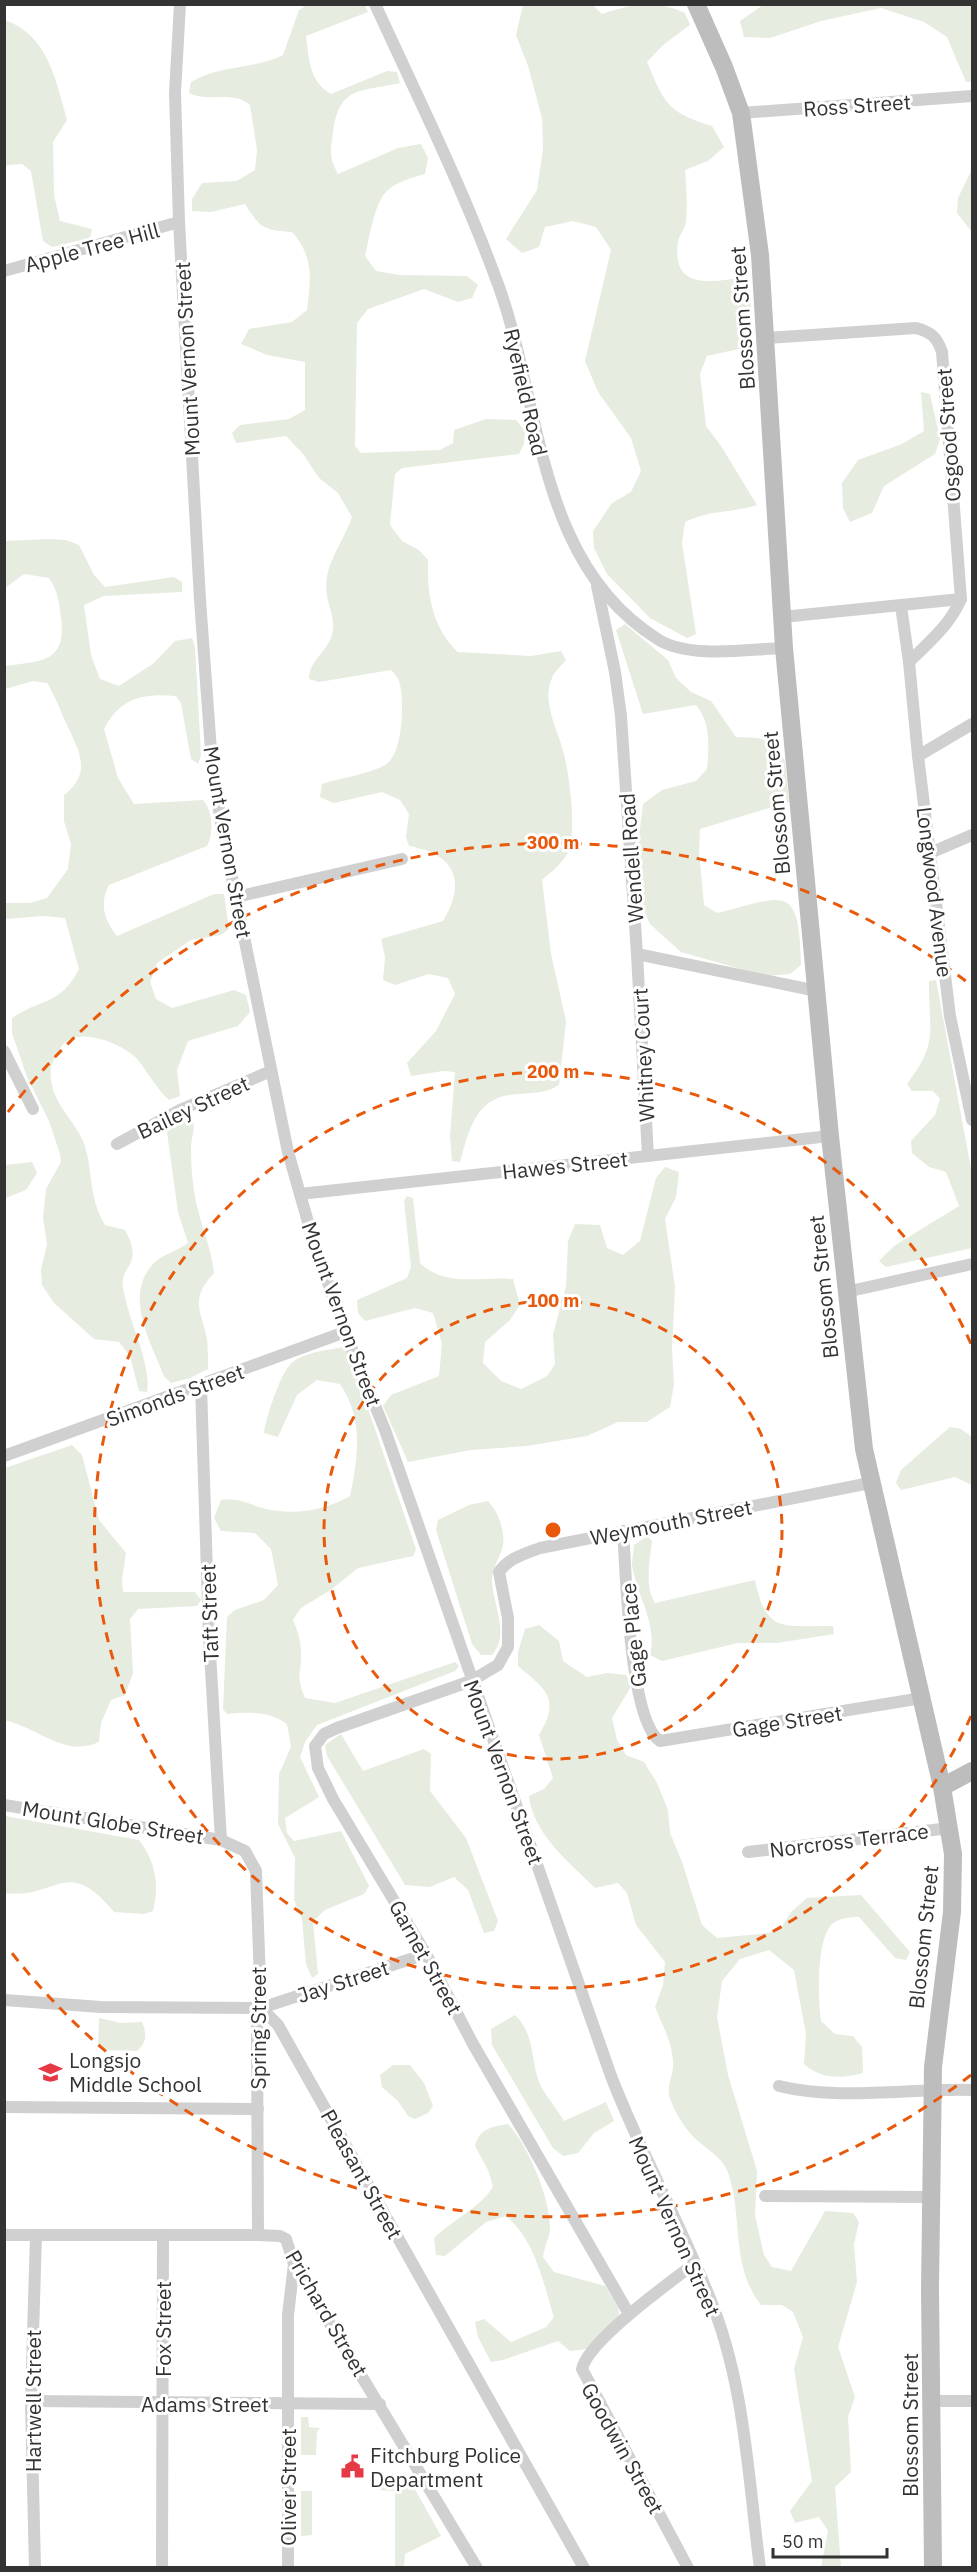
<svg xmlns="http://www.w3.org/2000/svg" width="977" height="2572" font-family="'IBM Plex Sans',sans-serif">
<style>
.green{fill:#e6ecdf}
.lines{fill:none;stroke-linecap:round;stroke-linejoin:round}
.street{stroke:#d0d0d0;stroke-width:12}
.secondary{stroke:#bdbdbd;stroke-width:18}
.ring{fill:none;stroke:#e8590c;stroke-width:3;stroke-dasharray:10 8}
.labels{text-anchor:middle;dominant-baseline:central;stroke-width:6;stroke-linejoin:round;paint-order:stroke}
.street-label{font-size:21px;fill:#333;stroke:#fff}
.poi-label{font-size:21px;fill:#333;stroke:#fff;text-anchor:start}
.centre{fill:#e8590c;stroke:#fff;stroke-width:3}
.ring-label{font-size:18px;text-anchor:middle;font-weight:bold;fill:#e8590c;stroke:#fff;stroke-width:6;stroke-linejoin:round;paint-order:stroke}
</style>
<rect width="100%" height="100%" fill="#fff"/>
<!-- green -->
<g class="green">
<path d="M307,5H365L368,12L306,36C309,60 309,81 331,94L387,71L397,72L400,83C359,92 339,86 333,133C330,152 329,157 338,174L398,148L421,144L428,158L425,174C412,178 395,182 386,192C374,204 369,240 365,256L376,271L399,275L467,276L478,285L472,298L458,302L424,289L368,309L357,323L355,446L361,453L440,450L453,443L454,430L486,419L516,420L525,431L524,444L519,454L402,468L395,474L390,525L402,541L419,550L428,560C427,594 432,628 458,652L531,656L561,651L566,660C562,665 554,672 552,678C542,699 555,725 561,744C569,767 578,833 567,854C561,865 551,872 542,880L551,954L566,1021L559,1085C546,1093 534,1093 518,1094C476,1096 470,1127 460,1162L452,1161L450,1136L455,1072L443,1071L411,1076L407,1063L436,1031L455,994L448,978L429,974L395,985L383,980L385,957L381,939L443,921C467,881 455,854 409,846L406,837L409,814L400,800L382,792L334,803L320,797L322,784C341,778 368,774 385,765C403,756 405,699 399,681C398,678 394,673 391,670L319,682L309,679C309,662 323,655 330,640C338,622 329,611 327,595C322,566 343,544 352,517L338,493L319,478L303,454L286,436L236,443L232,433L240,425L289,419L305,410V362L267,355L241,344L249,329L292,322L307,310C311,278 314,257 292,232C263,230 261,229 245,204L211,212L192,211V199L202,183L237,181L255,170L257,150L250,105C232,90 210,103 189,93L191,82C222,64 252,70 283,55L299,10Z"/>
<path d="M523,5H593L602,14C630,4 658,0 685,13L690,25L663,45L647,62C665,104 667,112 712,126L724,147L708,161L685,170C686,187 688,204 686,221C686,229 679,234 678,242C671,291 712,282 745,277L750,286L752,346L707,356L700,374L706,426L721,446L757,505C732,513 708,510 685,522L682,543L696,634L687,638L650,618L607,574L594,548L593,531L612,503L631,492L641,471L631,438L598,392L585,361L611,250L596,227L573,221L545,227L539,247L522,253L506,239L537,190L543,149L542,118L528,66L516,35Z"/>
<polygon points="763,5 972,5 972,82 966,82 947,37 924,22 881,8 821,21 770,38 744,37 740,21"/>
<path d="M5,20C48,35 56,81 67,120L53,142L54,195L60,221L92,229L90,238L52,247L43,241L31,171L22,164L8,165L5,167Z"/>
<polygon points="972,169 972,232 957,213 958,198"/>
<polygon points="921,392 930,394 940,439 935,454 884,486 872,513 850,522 843,508 842,483 858,460 902,444 924,431"/>
<path d="M49,539L66,540L79,545L94,575L105,587L174,577L182,582V592L104,596L84,605L91,655L100,679L119,686L154,663L175,641L192,638L195,647L201,755L198,764L191,759L181,703L176,696C143,693 120,698 104,729L118,778L134,804L203,800C213,811 214,833 207,846L109,885C99,903 104,920 117,936L214,894H224L229,929L221,935L191,940L157,963L150,982L156,999L172,1008L234,990L246,995L250,1012L238,1026L188,1041L177,1070L180,1096L169,1100C156,1088 149,1074 138,1060C124,1044 76,1024 61,1047C53,1060 48,1068 52,1085C56,1106 75,1122 83,1141C94,1169 87,1195 105,1225L125,1230C145,1267 119,1265 123,1287C127,1318 152,1364 147,1392L139,1391L130,1356L119,1342L94,1339L54,1303L42,1285L41,1270L47,1244L43,1218L46,1189L61,1162L60,1154L49,1121L27,1077L12,1033V1018C41,998 60,1006 79,969L65,918L43,916L5,919V903H30L47,898L68,869L71,844L64,821V795C92,774 80,752 67,725C60,711 56,697 47,683L33,681L5,689V666C41,661 67,663 61,618C59,602 58,591 49,578L24,574L5,588V541Z"/>
<path d="M625,624L668,660L676,678L691,692L711,701L736,737L758,738L778,745L785,762L789,802L700,829L699,852L704,905L717,913C786,896 799,882 801,965L790,974L765,976L681,952L650,924L638,896V845L643,804L662,790L696,781L707,769C709,746 711,723 696,705L643,714L616,630Z"/>
<path d="M936,980L972,1174V1248L886,1267L879,1261L894,1246L959,1206L946,1172L929,1167L912,1153L911,1141L935,1115L940,1099L933,1091H912L907,1084C940,1041 928,1030 929,981Z"/>
<path d="M192,1117C196,1130 191,1136 191,1149C191,1162 192,1178 194,1191C198,1219 211,1245 214,1273C189,1300 201,1309 207,1339C208,1349 208,1359 208,1369L190,1378L171,1383L164,1376C151,1342 124,1298 152,1265C160,1255 178,1251 188,1243L178,1212L167,1132L177,1122Z"/>
<polygon points="32,1162 37,1173 26,1190 5,1198 5,1165"/>
<path d="M665,1167L679,1172L676,1197L665,1219L675,1287L672,1349L674,1384L670,1407L647,1422H618L587,1436L527,1446L471,1450L408,1462L383,1406L391,1395L439,1376L442,1343L433,1313L415,1308L365,1321L358,1313L357,1300L407,1278L411,1267L404,1201L407,1196L413,1198L420,1263C446,1288 481,1276 513,1279L520,1305L510,1320L485,1342L483,1363L501,1381L521,1389L547,1376L555,1364L553,1334L566,1286L568,1241L575,1224L600,1225L607,1248L623,1255L640,1241L656,1178Z"/>
<path d="M342,1347L349,1353L416,1549L413,1556L358,1568L332,1589L301,1608L293,1620C297,1630 301,1640 301,1652C302,1674 295,1675 305,1698L335,1703L455,1662L459,1666L455,1671L317,1725L305,1742L300,1757L319,1797L285,1818L287,1833L294,1841L341,1831L369,1886L364,1894L325,1910L313,1921L318,1974L312,1978L306,1964L302,1919L294,1900L295,1858L278,1824L279,1774L291,1747L287,1724C269,1711 249,1712 227,1714L223,1709L227,1617L235,1610L264,1600L278,1585L271,1549L255,1533L221,1531L214,1518L221,1500C238,1498 247,1503 262,1508C292,1516 324,1511 350,1496C358,1457 364,1419 340,1384L317,1380L297,1395L278,1437L264,1433C265,1420 280,1376 289,1366C300,1352 326,1351 342,1347Z"/>
<polygon points="950,1427 961,1429 972,1437 972,1485 955,1477 901,1490 896,1483 901,1470"/>
<path d="M72,1445L82,1455L99,1520L126,1553L122,1580L123,1592H195L201,1600L197,1606L138,1609L130,1619L133,1673L125,1695L111,1700L101,1723L99,1742C65,1758 39,1728 4,1720L5,1468Z"/>
<path d="M488,1501C497,1511 501,1521 503,1535C506,1551 493,1563 492,1579C492,1605 511,1633 492,1655H481L472,1644L436,1530L438,1520L469,1505Z"/>
<path d="M647,1536L652,1541C650,1561 644,1585 655,1603L755,1580C766,1636 786,1625 833,1626L834,1634L777,1643H738L662,1661L650,1655C658,1623 636,1595 632,1564C632,1558 634,1551 634,1545Z"/>
<path d="M539,1625L559,1641L563,1661L587,1677L607,1673L626,1675L632,1685L612,1718L617,1740L626,1755L644,1762L657,1783L668,1810L670,1833L682,1862L702,1925L717,1938L768,1933L781,1928L792,1911L807,1898L861,1895L910,1952L906,1960L895,1958L859,1917C850,1917 839,1918 832,1924C816,1940 818,2000 821,2021L835,2034L853,2036L862,2047L863,2073C842,2079 820,2079 804,2064L806,2034L794,1970L769,1950L740,1959L722,1981L717,2017L728,2075L757,2171L755,2215L764,2255L772,2267L791,2271L825,2211L853,2213L859,2222L854,2244L857,2282L838,2347L855,2397L848,2417L851,2472L835,2487L841,2567H821L828,2531L819,2517L795,2523L790,2511L812,2481L794,2369L803,2337L793,2312L782,2305H761C729,2264 744,2213 727,2170C721,2157 708,2150 698,2141C686,2131 673,2110 669,2095C667,2085 674,2073 673,2063C673,2044 662,2024 655,2007L663,1985L665,1962L636,1925L627,1893L618,1883L595,1888C569,1862 533,1834 529,1796L544,1789L553,1778L539,1735C561,1698 546,1690 518,1666V1652L525,1629Z"/>
<polygon points="341,1734 363,1771 424,1749 431,1754 430,1791 466,1838 498,1921 494,1931 484,1933 468,1890 454,1877 430,1887 405,1885 327,1756 325,1745"/>
<path d="M5,1816L139,1840C155,1861 160,1885 153,1911L144,1914L114,1912C66,1854 57,1900 5,1893Z"/>
<path d="M515,2015C533,2032 531,2054 537,2076C541,2091 556,2107 564,2121L606,2102L614,2121L594,2133L578,2153L563,2156L553,2148L492,2045L491,2029Z"/>
<path d="M99,2018L121,2023L142,2022C147,2034 147,2042 137,2051L107,2050L98,2045Z"/>
<polygon points="393,2065 410,2065 424,2083 433,2106 428,2113 415,2119 408,2116 398,2101 382,2087 380,2075"/>
<path d="M508,2124C528,2145 549,2196 550,2226C551,2234 544,2247 543,2257L554,2272L605,2286L618,2307L620,2318L587,2349L570,2351L558,2341L503,2360L491,2362L478,2337L475,2322L484,2319L511,2342L546,2327L554,2317C543,2283 536,2241 506,2216L486,2222L445,2256L436,2255L434,2238C452,2220 480,2208 493,2187L488,2170L475,2146C480,2128 491,2127 508,2124Z"/>
<polygon points="301,2417 308,2417 309,2427 320,2428 317,2432 316,2455 301,2455"/>
<polygon points="379,2483 412,2484 441,2536 405,2554 404,2567 395,2567 395,2491 380,2490"/>
<polygon points="301,2491 312,2491 312,2535 301,2536"/>
</g>
<g class="lines">
<!-- street -->
<g class="street">
<path d="M180,4L175,93L179,222L200,600L212,764L222,829L288,1152L312,1236L345,1332L385,1430L611,2076C640,2151 679,2221 709,2296C745,2382 748,2477 760,2568"/>
<path d="M375,4C418,98 464,190 499,287C542,407 537,565 659,640C691,659 748,649 784,648"/>
<polyline points="741,113 972,96"/>
<polyline points="4,271 179,222"/>
<path d="M767,338L916,328C931,332 937,337 942,352L961,599L782,617"/>
<polyline points="597,586 615,672 621,716 637,954 817,991"/>
<path d="M961,599C950,625 929,642 909,662L918,756L950,1016L972,1120"/>
<polyline points="901,606 909,662"/>
<polyline points="918,756 972,724"/>
<polyline points="930,853 972,835"/>
<polyline points="236,897 402,859"/>
<polyline points="637,954 648,1156"/>
<polyline points="4,1051 33,1109"/>
<polyline points="117,1144 180,1110 271,1071"/>
<polyline points="300,1194 830,1136"/>
<polyline points="846,1292 972,1264"/>
<polyline points="201,1386 209,1636 221,1840"/>
<polyline points="4,1456 345,1332"/>
<path d="M623,1531C626,1570 629,1721 660,1741L922,1698"/>
<polyline points="4,1805 221,1840 245,1851 256,1871 261,2008 257,2027 258,2235"/>
<polyline points="748,1852 950,1828"/>
<polyline points="4,2000 101,2007 261,2008 426,1954"/>
<polyline points="261,2008 278,2025 584,2568"/>
<path d="M779,2086C839,2101 910,2088 972,2090"/>
<polyline points="4,2107 258,2109"/>
<polyline points="765,2196 931,2197"/>
<polyline points="4,2235 258,2235 280,2236 286,2239 294,2264 477,2568"/>
<path d="M629,2314L473,2044L426,1954L333,1799L318,1768L315,1746L324,1734L337,1728L471,1681L498,1665L508,1647V1618L499,1572C509,1558 524,1554 540,1548L870,1483"/>
<polyline points="31,2401 380,2404"/>
<polyline points="933,2401 972,2401"/>
<polyline points="35,2568 31,2401 36,2235"/>
<polyline points="162,2568 163,2235"/>
<polyline points="288,2568 288,2315 294,2264"/>
<path d="M688,2568L582,2369C588,2341 669,2283 694,2264"/>
</g>
<!-- secondary -->
<g class="secondary">
<polyline points="696,4 724,67 741,113 760,255 784,648 830,1136 864,1449 942,1787 953,1854 952,1912 933,2067 930,2288 933,2568"/>
<polyline points="942,1787 972,1771"/>
</g>
</g>
<!-- distance rings -->
<g class="ring">
<circle cx="553" cy="1530" r="229"/>
<path d="M971 1716A458 458 0 1 1 971 1344"/>
<path d="M971 2075A687 687 0 0 1 8 1948M8 1112A687 687 0 0 1 971 985"/>
</g>
<!-- icons -->
<defs>
<symbol id="school-bare" viewBox="-9 -9 18 18"><path d="M0-5L7-2L0 1L-7-2ZM-4 1L0 2.5L4 1V4Q0 6-4 4Z" fill="#e63946" stroke="#fff" stroke-width="2.5" paint-order="stroke"/></symbol>
<symbol id="civic-bare" viewBox="-9 -9 18 18"><path d="M-.6-6.5H3V-4.5H.6V-3L4-1V1h2V6H-6V1h2V-1L-.6-3ZM-1.2 2.5V6h2.4V2.5Z" fill="#e63946" stroke="#fff" stroke-width="2.5" paint-order="stroke"/></symbol>
</defs>
<g fill-rule="evenodd">
<use href="#school-bare" x="34" y="2056" width="33" height="33"/>
<use href="#civic-bare" x="336" y="2450" width="33" height="33"/>
</g>
<g class="labels">
<!-- street labels -->
<g class="street-label">
<text transform="translate(857 105) rotate(-4)">Ross Street</text>
<text transform="translate(92 247) rotate(-15)">Apple Tree Hill</text>
<text transform="translate(742 318) rotate(-94)">Blossom Street</text>
<text transform="translate(187 359) rotate(-93)">Mount Vernon Street</text>
<text transform="translate(526 392) rotate(77)">Ryefield Road</text>
<text transform="translate(948 435) rotate(-94)">Osgood Street</text>
<text transform="translate(776 803) rotate(-95)">Blossom Street</text>
<text transform="translate(228 842) rotate(80)">Mount Vernon Street</text>
<text transform="translate(631 858) rotate(-94)">Wendell Road</text>
<text transform="translate(935 892) rotate(83)">Longwood Avenue</text>
<text transform="translate(643 1055) rotate(-93)">Whitney Court</text>
<text transform="translate(193 1107) rotate(-25)">Bailey Street</text>
<text transform="translate(565 1165) rotate(-6)">Hawes Street</text>
<text transform="translate(823 1287) rotate(-96)">Blossom Street</text>
<text transform="translate(342 1314) rotate(70)">Mount Vernon Street</text>
<text transform="translate(175 1395) rotate(-20)">Simonds Street</text>
<text transform="translate(671 1522) rotate(-11)">Weymouth Street</text>
<text transform="translate(209 1613) rotate(-92)">Taft Street</text>
<text transform="translate(633 1635) rotate(-96)">Gage Place</text>
<text transform="translate(787 1721) rotate(-9)">Gage Street</text>
<text transform="translate(504 1772) rotate(70)">Mount Vernon Street</text>
<text transform="translate(113 1822) rotate(9)">Mount Globe Street</text>
<text transform="translate(849 1840) rotate(-7)">Norcross Terrace</text>
<text transform="translate(923 1937) rotate(-84)">Blossom Street</text>
<text transform="translate(426 1957) rotate(61)">Garnet Street</text>
<text transform="translate(343 1981) rotate(-18)">Jay Street</text>
<text transform="translate(258 2028) rotate(-90)">Spring Street</text>
<text transform="translate(362 2174) rotate(61)">Pleasant Street</text>
<text transform="translate(675 2226) rotate(66)">Mount Vernon Street</text>
<text transform="translate(327 2313) rotate(60)">Prichard Street</text>
<text transform="translate(163 2329) rotate(-90)">Fox Street</text>
<text transform="translate(33 2401) rotate(-90)">Hartwell Street</text>
<text x="205" y="2404">Adams Street</text>
<text transform="translate(910 2425) rotate(-90)">Blossom Street</text>
<text transform="translate(623 2448) rotate(61)">Goodwin Street</text>
<text transform="translate(288 2487) rotate(-90)">Oliver Street</text>
</g>
<!-- poi labels -->
<g class="poi-label">
<text x="69" y="2060">Longsjo<tspan x="69" dy="24">Middle School</tspan></text>
<text x="370" y="2455">Fitchburg Police<tspan x="370" dy="24">Department</tspan></text>
</g>
</g>
<circle cx="553" cy="1530" r="9" class="centre"/>
<g class="ring-label">
<text x="553" y="849">300 m</text>
<text x="553" y="1078">200 m</text>
<text x="553" y="1307">100 m</text>
</g>
<!-- border -->
<rect width="977" height="2572" fill="none" stroke="#333333" stroke-width="12"/>
<!-- scale -->
<path d="M773 2548v9h114v-9" fill="none" stroke="#333333" stroke-width="3"/>
<text x="782" y="2548" font-size="18" fill="#333333" stroke="#ffffff" stroke-width="4.5" paint-order="stroke">50 m</text>
</svg>
